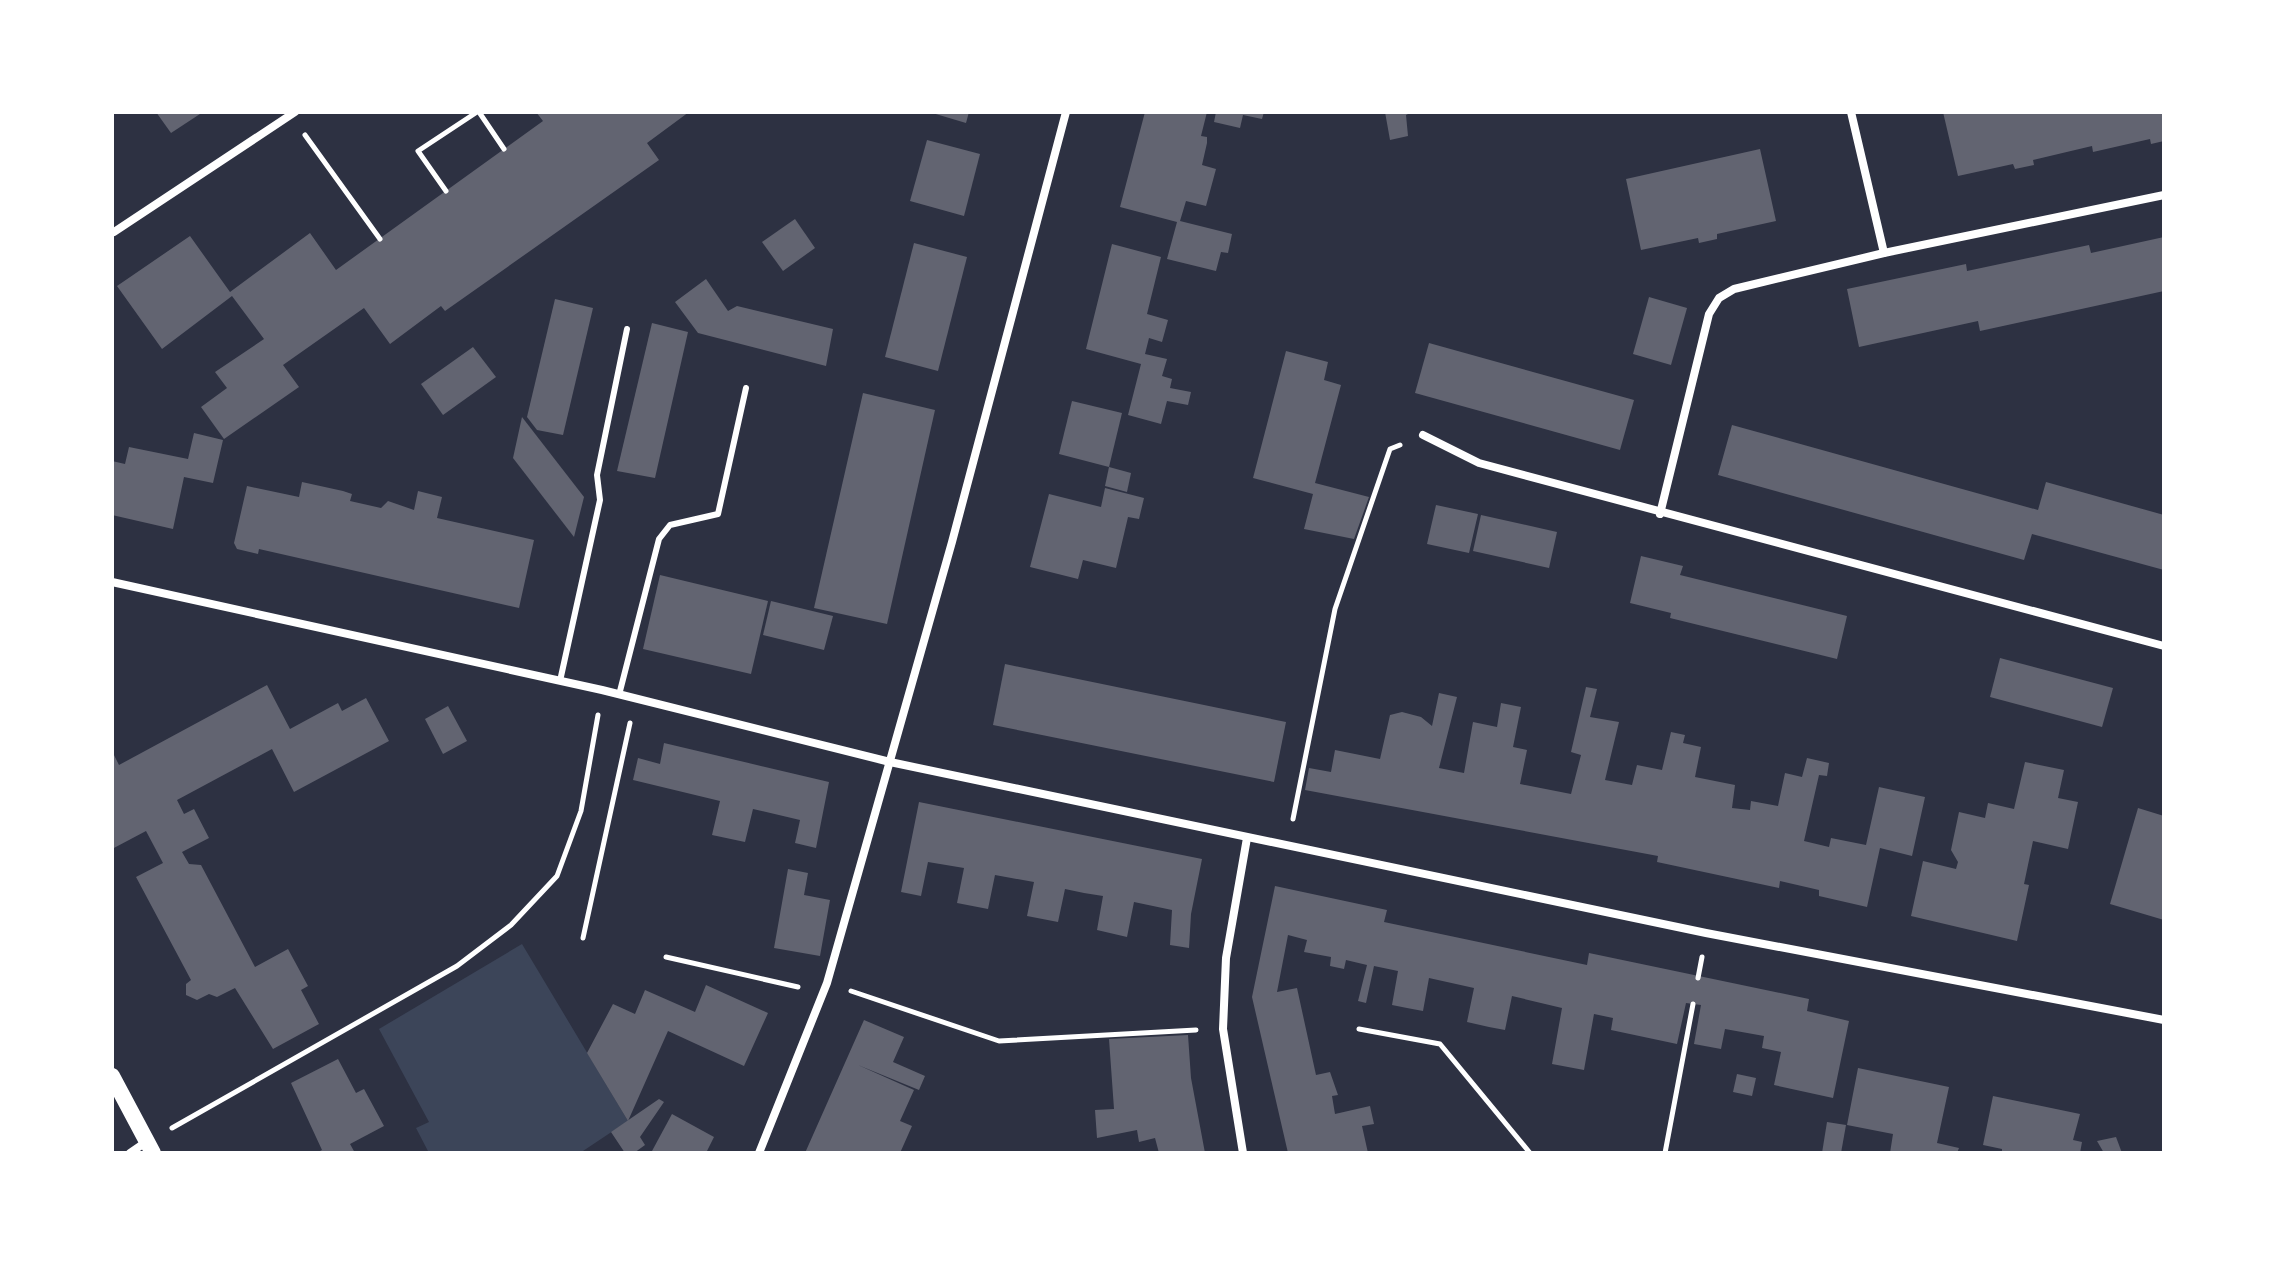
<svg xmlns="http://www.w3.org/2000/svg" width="2276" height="1265" font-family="'Open Sans',sans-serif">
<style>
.green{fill:#3c4559}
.building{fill:#626471}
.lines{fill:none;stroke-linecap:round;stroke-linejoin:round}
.path{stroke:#fff;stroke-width:5}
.service{stroke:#fff;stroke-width:6}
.minor{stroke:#fff;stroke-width:8}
.secondary{stroke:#fff;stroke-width:16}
</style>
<rect width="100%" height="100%" fill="#2d3142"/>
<!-- green -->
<polygon class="green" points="522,944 628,1121 580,1153 429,1153 416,1128 429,1122 379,1029"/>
<!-- building -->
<g class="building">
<polygon points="156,112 203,112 171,133"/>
<polygon points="536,112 689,112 647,143 659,160 445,311 441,306 390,344 364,308 283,365 299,387 224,439 201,407 227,388 215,372 264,339 232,296 162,349 117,286 190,236 230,292 310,233 336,270 543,121"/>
<polygon points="929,112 969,112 966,123"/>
<polygon points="1145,112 1207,112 1201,136 1207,137 1207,143 1202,165 1216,169 1206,206 1186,201 1180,221 1232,234 1228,253 1221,252 1216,271 1167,259 1177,222 1120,207"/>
<polygon points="1216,112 1264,112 1262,119 1243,115 1240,128 1214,122"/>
<polygon points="1385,112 1412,112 1406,115 1408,136 1390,140"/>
<polygon points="1943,112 2164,112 2164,141 2151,144 2150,139 2093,152 2092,146 2033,160 2034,165 2015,169 2013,164 1958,176"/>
<polygon points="927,140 980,154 964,216 910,201"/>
<polygon points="1760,149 1776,221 1717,234 1717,239 1699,243 1698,238 1641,250 1626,179"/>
<polygon points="795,219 815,248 783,271 762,242"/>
<polygon points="2164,237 2164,291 1980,331 1978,321 1859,347 1847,289 1966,264 1967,271 2089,245 2091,253"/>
<polygon points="914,243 967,257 938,371 885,357"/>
<polygon points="1112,244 1161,257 1147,314 1168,320 1162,342 1149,338 1145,354 1167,359 1162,376 1172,379 1170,388 1191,392 1188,405 1167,401 1161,424 1128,415 1141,364 1086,349"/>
<polygon points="706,279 728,311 737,306 833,329 826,366 698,333 675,302"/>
<polygon points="1649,297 1687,308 1671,365 1633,354"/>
<polygon points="555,299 593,308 563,435 537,430 527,417"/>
<polygon points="652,323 688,332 655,478 617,471"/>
<polygon points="1429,343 1634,400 1620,450 1415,393"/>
<polygon points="473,347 496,377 443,415 421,384"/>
<polygon points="1286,351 1328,362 1324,380 1341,385 1315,483 1369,497 1354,539 1304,529 1313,494 1253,478"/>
<polygon points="863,393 935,410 887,624 814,608"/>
<polygon points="1072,401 1122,413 1109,467 1059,454"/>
<polygon points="522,417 584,497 574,537 513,458"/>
<polygon points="1732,425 2038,510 2046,482 2164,515 2164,570 2032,534 2024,560 1718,475"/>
<polygon points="194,433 223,440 213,483 184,477 173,529 112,515 112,461 125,464 129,447 188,459"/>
<polygon points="1109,467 1131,473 1127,492 1105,486"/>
<polygon points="302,482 343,491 352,494 350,501 381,508 388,501 414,510 418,491 442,497 437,518 534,540 519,608 259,549 258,554 237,549 234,543 247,486 299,497"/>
<polygon points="1105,488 1144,498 1139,519 1128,517 1116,568 1083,560 1078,579 1030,567 1049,494 1101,507"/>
<polygon points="1436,505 1478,514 1469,553 1427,544"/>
<polygon points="1481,515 1557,532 1549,568 1473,551"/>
<polygon points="1641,556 1683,566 1680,575 1847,616 1837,659 1670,618 1671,613 1630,603"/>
<polygon points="660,575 768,601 751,674 643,649"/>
<polygon points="771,601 833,616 824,650 763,635"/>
<polygon points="2000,658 2113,688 2102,727 1990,697"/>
<polygon points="1005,664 1286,722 1274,782 993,725"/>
<polygon points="267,685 290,729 338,703 342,711 366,698 389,741 294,792 272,749 177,800 184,814 194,809 209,838 182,852 189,864 201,865 255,967 288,949 308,986 301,990 319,1024 273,1049 235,988 217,997 209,994 197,1000 186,995 186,984 191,980 136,877 163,863 146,831 112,849 112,751 119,765"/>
<polygon points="1586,687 1597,689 1590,717 1619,722 1605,780 1632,785 1637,765 1662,770 1671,732 1685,735 1683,743 1701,747 1695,777 1735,785 1732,808 1750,810 1751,801 1778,806 1785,773 1802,777 1807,758 1829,763 1827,776 1819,775 1804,841 1829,847 1831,838 1866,845 1879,787 1925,797 1912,856 1880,848 1867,907 1819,896 1819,890 1780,881 1779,888 1657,862 1658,856 1305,790 1309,768 1331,772 1335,750 1380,759 1390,715 1402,712 1421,717 1432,726 1439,693 1457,697 1439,768 1464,773 1473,722 1497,727 1501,703 1521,707 1513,747 1527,750 1520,784 1571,794 1581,755 1571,752"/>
<polygon points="448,706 467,741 443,754 425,719"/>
<polygon points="664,743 829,782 816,848 795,843 800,820 753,809 745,842 712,835 720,801 633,780 638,758 660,764"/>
<polygon points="2025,762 2064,770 2058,798 2078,802 2068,849 2033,841 2024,884 2029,885 2017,941 1911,916 1923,861 1956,869 1958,862 1951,850 1959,812 1985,818 1988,803 2014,809"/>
<polygon points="919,802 1202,859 1191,914 1189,948 1170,945 1172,910 1134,902 1127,937 1097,930 1103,896 1084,893 1065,889 1058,922 1027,916 1034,882 995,875 988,909 957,903 964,868 928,862 921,896 901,892"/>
<polygon points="2138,808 2164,816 2164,920 2110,904"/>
<polygon points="788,869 808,873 804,895 830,900 820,956 774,948"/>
<polygon points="1275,886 1387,910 1384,922 1587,965 1589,953 1809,999 1807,1011 1849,1021 1833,1098 1774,1085 1781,1052 1762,1048 1764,1036 1725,1029 1721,1049 1694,1044 1701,1005 1686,1003 1677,1044 1611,1030 1613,1018 1594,1014 1584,1070 1552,1064 1562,1008 1512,996 1505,1030 1489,1027 1467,1022 1474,988 1429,978 1423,1011 1407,1008 1392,1005 1398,971 1374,966 1366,1003 1358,1001 1367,965 1346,960 1344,969 1330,966 1331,957 1304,952 1307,940 1288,935 1277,992 1297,988 1316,1075 1330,1072 1338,1095 1332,1096 1335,1114 1370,1106 1374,1124 1362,1126 1368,1153 1288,1153 1252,997"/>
<polygon points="706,985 768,1013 744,1066 668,1031 628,1121 587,1053 613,1004 635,1014 645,990 695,1012"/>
<polygon points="864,1020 904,1037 893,1062 925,1076 919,1090 858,1065 914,1090 900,1121 912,1126 900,1153 805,1153"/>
<polygon points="1188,1035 1191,1078 1205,1153 1159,1153 1155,1138 1139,1142 1137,1130 1097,1138 1095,1110 1114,1109 1109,1039"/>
<polygon points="338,1059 356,1093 364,1089 384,1126 350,1144 355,1153 316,1153 322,1150 291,1083"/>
<polygon points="1858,1068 1949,1087 1937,1143 1959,1148 1957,1153 1890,1153 1893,1134 1847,1125"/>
<polygon points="1737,1074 1756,1078 1752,1096 1733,1092"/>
<polygon points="1993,1096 2080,1114 2073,1140 2082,1142 2080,1153 2002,1153 2002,1149 1983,1145"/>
<polygon points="659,1099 664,1102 640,1137 645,1145 634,1153 625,1153 611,1132"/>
<polygon points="672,1114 714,1137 706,1153 652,1151"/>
<polygon points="1827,1122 1846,1125 1841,1153 1822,1153"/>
<polygon points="2116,1137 2122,1153 2104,1153 2097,1141"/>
</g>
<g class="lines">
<!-- path -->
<g class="path">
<polyline points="479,112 504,149"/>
<polyline points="305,135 380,239"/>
<polyline points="446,191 418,151 477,112"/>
<polyline points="1293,819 1335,609 1390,449 1400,445"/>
<polyline points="583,938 630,723"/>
<polyline points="666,957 798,987"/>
<polyline points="1698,978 1702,957"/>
<polyline points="851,991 999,1041 1196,1030"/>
<polyline points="1359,1029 1440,1044 1530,1153"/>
<polyline points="172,1128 457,966 511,925 557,876 581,811 598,715"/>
<polyline points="1665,1153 1693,1004"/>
</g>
<!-- service -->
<g class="service">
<polyline points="560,681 600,500 597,475 627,329"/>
<polyline points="619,695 659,539 670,525 718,514 746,388"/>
</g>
<!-- minor -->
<g class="minor">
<polyline points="1851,112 1884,253 2164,195"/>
<polyline points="114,232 295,112"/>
<polyline points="1423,435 1479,463 2164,646"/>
<polyline points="1660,514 1709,314 1719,298 1734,289 1884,253"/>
<polyline points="112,582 602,690 890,762 1706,933 2164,1020"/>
<polyline points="130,1153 146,1142"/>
<polyline points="759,1153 827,983 952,542 1066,112"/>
<polyline points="1243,1153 1223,1029 1226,958 1247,838"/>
</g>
<!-- secondary -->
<polyline class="secondary" points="112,1076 153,1153"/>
</g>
<!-- border -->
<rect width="2276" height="1265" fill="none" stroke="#ffffff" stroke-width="228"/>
</svg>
